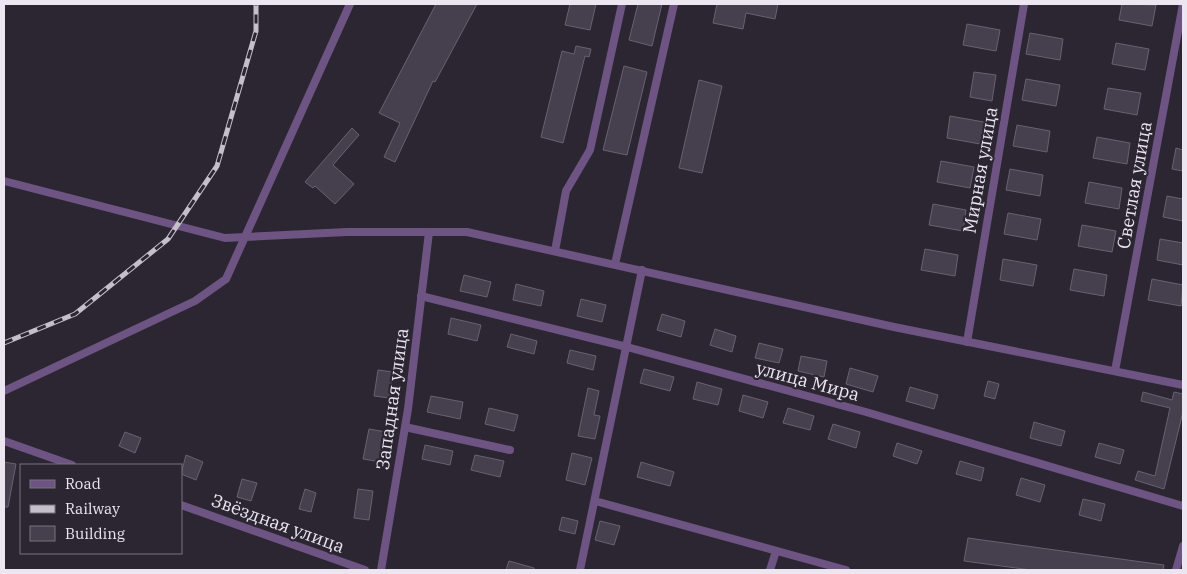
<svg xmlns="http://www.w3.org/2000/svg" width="1187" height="574" font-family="'IBM Plex Serif',serif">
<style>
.building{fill:#463f4d;stroke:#696171}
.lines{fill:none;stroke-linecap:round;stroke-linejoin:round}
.minor{stroke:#6d5483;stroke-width:8}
.rail-casing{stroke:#c4bfc9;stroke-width:5}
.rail{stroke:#2c2633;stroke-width:3;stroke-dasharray:9;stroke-linecap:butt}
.labels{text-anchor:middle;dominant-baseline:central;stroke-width:4.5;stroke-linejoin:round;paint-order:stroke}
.street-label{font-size:18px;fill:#ebe6f0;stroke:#2c2633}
</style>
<rect width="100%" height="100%" fill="#2c2633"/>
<!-- building -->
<g class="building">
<polygon points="436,4 477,4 435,82 433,81 395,162 384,157 400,123 379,113"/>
<polygon points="570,4 596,4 590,30 565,25"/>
<polygon points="638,4 662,4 652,46 629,40"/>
<polygon points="717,4 778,4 775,19 746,13 743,29 713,23"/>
<polygon points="1122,4 1156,5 1152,26 1119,20"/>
<polygon points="967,24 1000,30 996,51 963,45"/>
<polygon points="1030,33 1063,39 1060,60 1026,54"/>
<polygon points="1116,43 1149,49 1145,70 1112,64"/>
<polygon points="576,46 591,49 589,57 585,56 563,143 541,137 562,51 574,54"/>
<polygon points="624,66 647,72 627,155 603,150"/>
<polygon points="974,72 996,75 992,101 970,97"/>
<polygon points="1026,79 1060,85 1056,106 1022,100"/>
<polygon points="699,80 722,86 702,173 679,168"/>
<polygon points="1108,88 1141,93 1137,115 1104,109"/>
<polygon points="950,116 984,122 980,144 947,138"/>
<polygon points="1017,125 1050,131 1047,152 1013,146"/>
<polygon points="352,128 359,135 333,165 354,184 335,204 315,186 313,188 305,182"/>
<polygon points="1097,137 1130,143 1127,164 1093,158"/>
<polygon points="1176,148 1183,150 1183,171 1172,169"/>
<polygon points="941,161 974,167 970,188 937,182"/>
<polygon points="1010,169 1043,175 1040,196 1006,190"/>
<polygon points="1089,182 1122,188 1119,209 1085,203"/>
<polygon points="1167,196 1183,199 1183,221 1163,217"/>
<polygon points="933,204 966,210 963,231 929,225"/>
<polygon points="1008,213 1041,219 1037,240 1004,234"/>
<polygon points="1082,225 1116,231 1112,252 1078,246"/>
<polygon points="1160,239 1183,243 1183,265 1157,260"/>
<polygon points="925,249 958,255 955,276 921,270"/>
<polygon points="1003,259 1037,265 1033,286 1000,280"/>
<polygon points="1074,269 1107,275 1104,296 1070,290"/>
<polygon points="464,275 491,282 487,297 460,291"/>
<polygon points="1152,279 1183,285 1181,306 1148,300"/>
<polygon points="516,284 544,291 541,306 513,300"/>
<polygon points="581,299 606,305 602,322 577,316"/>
<polygon points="662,314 685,321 681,337 657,330"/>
<polygon points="451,318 481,325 477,341 448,334"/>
<polygon points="715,329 736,336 732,352 710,345"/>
<polygon points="511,334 537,341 534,354 507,347"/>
<polygon points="759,343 783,349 779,363 755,358"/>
<polygon points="570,350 596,356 593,370 567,363"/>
<polygon points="801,356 827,361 824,377 798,371"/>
<polygon points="850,368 878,376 873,392 846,384"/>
<polygon points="644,369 674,377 670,391 640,383"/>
<polygon points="378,370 393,372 389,398 374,396"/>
<polygon points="988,381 999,384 995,399 984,396"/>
<polygon points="697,382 722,389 718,405 693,399"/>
<polygon points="910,387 938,395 934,409 906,401"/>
<polygon points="588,388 599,391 594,415 600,416 595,439 578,436"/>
<polygon points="1143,392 1172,400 1174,392 1183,394 1183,412 1164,489 1135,480 1138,471 1155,476 1170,408 1141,401"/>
<polygon points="743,395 768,402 763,418 739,411"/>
<polygon points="431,396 463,402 460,419 427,412"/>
<polygon points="489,408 518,415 514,431 485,424"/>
<polygon points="788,408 814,416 810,430 783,423"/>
<polygon points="1034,422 1065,431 1061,446 1030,438"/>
<polygon points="833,424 860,432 856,448 828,439"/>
<polygon points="369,429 386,432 381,462 363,459"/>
<polygon points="125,432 141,438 135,453 119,446"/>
<polygon points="897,443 922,451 917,464 893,456"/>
<polygon points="1099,443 1124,450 1120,464 1095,457"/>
<polygon points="425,445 453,451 450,465 422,459"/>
<polygon points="572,453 592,458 585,485 566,480"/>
<polygon points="186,455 203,462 196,480 181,474"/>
<polygon points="475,455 504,461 500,477 471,470"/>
<polygon points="960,461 984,468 981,481 956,474"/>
<polygon points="4,462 16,464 8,507 4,507"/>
<polygon points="641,462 674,472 670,486 637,477"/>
<polygon points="1021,478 1045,485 1040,502 1016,495"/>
<polygon points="242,479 257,483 251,501 237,497"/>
<polygon points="305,489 316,493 311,512 299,509"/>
<polygon points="358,489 373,491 369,520 354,518"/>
<polygon points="1083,499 1105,504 1101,521 1079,515"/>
<polygon points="562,517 578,521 575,534 559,530"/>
<polygon points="600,521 620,526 614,545 595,540"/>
<polygon points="968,538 1164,565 1163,570 1031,570 964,561"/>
<polygon points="509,561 534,568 534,570 506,570"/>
</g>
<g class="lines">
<!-- minor -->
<g class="minor">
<polyline points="4,181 225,238 347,232 467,232 894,327 1183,385"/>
<polyline points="555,251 566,191 590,150 622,4"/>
<polyline points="615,264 674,4"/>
<polyline points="421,296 627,347 866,412 1183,506"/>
<polyline points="967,342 1024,4"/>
<polyline points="1115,371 1183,4"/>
<polyline points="4,391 195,301 226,279 350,4"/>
<polyline points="405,427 510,450"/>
<polyline points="4,441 72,465"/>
<polyline points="595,501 846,570"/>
<polyline points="181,505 365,570"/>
<polyline points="381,570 408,409 429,232"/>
<polyline points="580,570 642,270"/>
<polyline points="770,570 776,551"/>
<polyline points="1176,570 1183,546"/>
</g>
<defs>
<polyline id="rail" points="4,343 75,314 168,239 217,166 256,31 256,4"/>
</defs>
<!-- rail casing -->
<use href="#rail" class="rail-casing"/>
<!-- rail -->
<use href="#rail" class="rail"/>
</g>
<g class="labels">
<!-- street labels -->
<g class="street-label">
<text transform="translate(980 170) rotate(-80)">Мирная улица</text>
<text transform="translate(1134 185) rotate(-80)">Светлая улица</text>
<text transform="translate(808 381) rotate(15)">улица Мира</text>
<text transform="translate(392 399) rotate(-82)">Западная улица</text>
<text transform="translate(278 523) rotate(20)">Звёздная улица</text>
</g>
</g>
<!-- border -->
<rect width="1187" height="574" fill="none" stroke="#ebe6f0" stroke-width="10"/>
<!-- legend -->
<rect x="20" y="464" width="162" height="90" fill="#2c2633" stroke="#78737f"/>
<rect x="30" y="480" width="25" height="8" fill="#6d5483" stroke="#78737f"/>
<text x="65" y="489" font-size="15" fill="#ebe6f0">Road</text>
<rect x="30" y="505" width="25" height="8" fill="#c4bfc9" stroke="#78737f"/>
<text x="65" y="514" font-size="15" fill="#ebe6f0">Railway</text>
<rect x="30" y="526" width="25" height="15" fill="#463f4d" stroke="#78737f"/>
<text x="65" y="539" font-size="15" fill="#ebe6f0">Building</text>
</svg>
